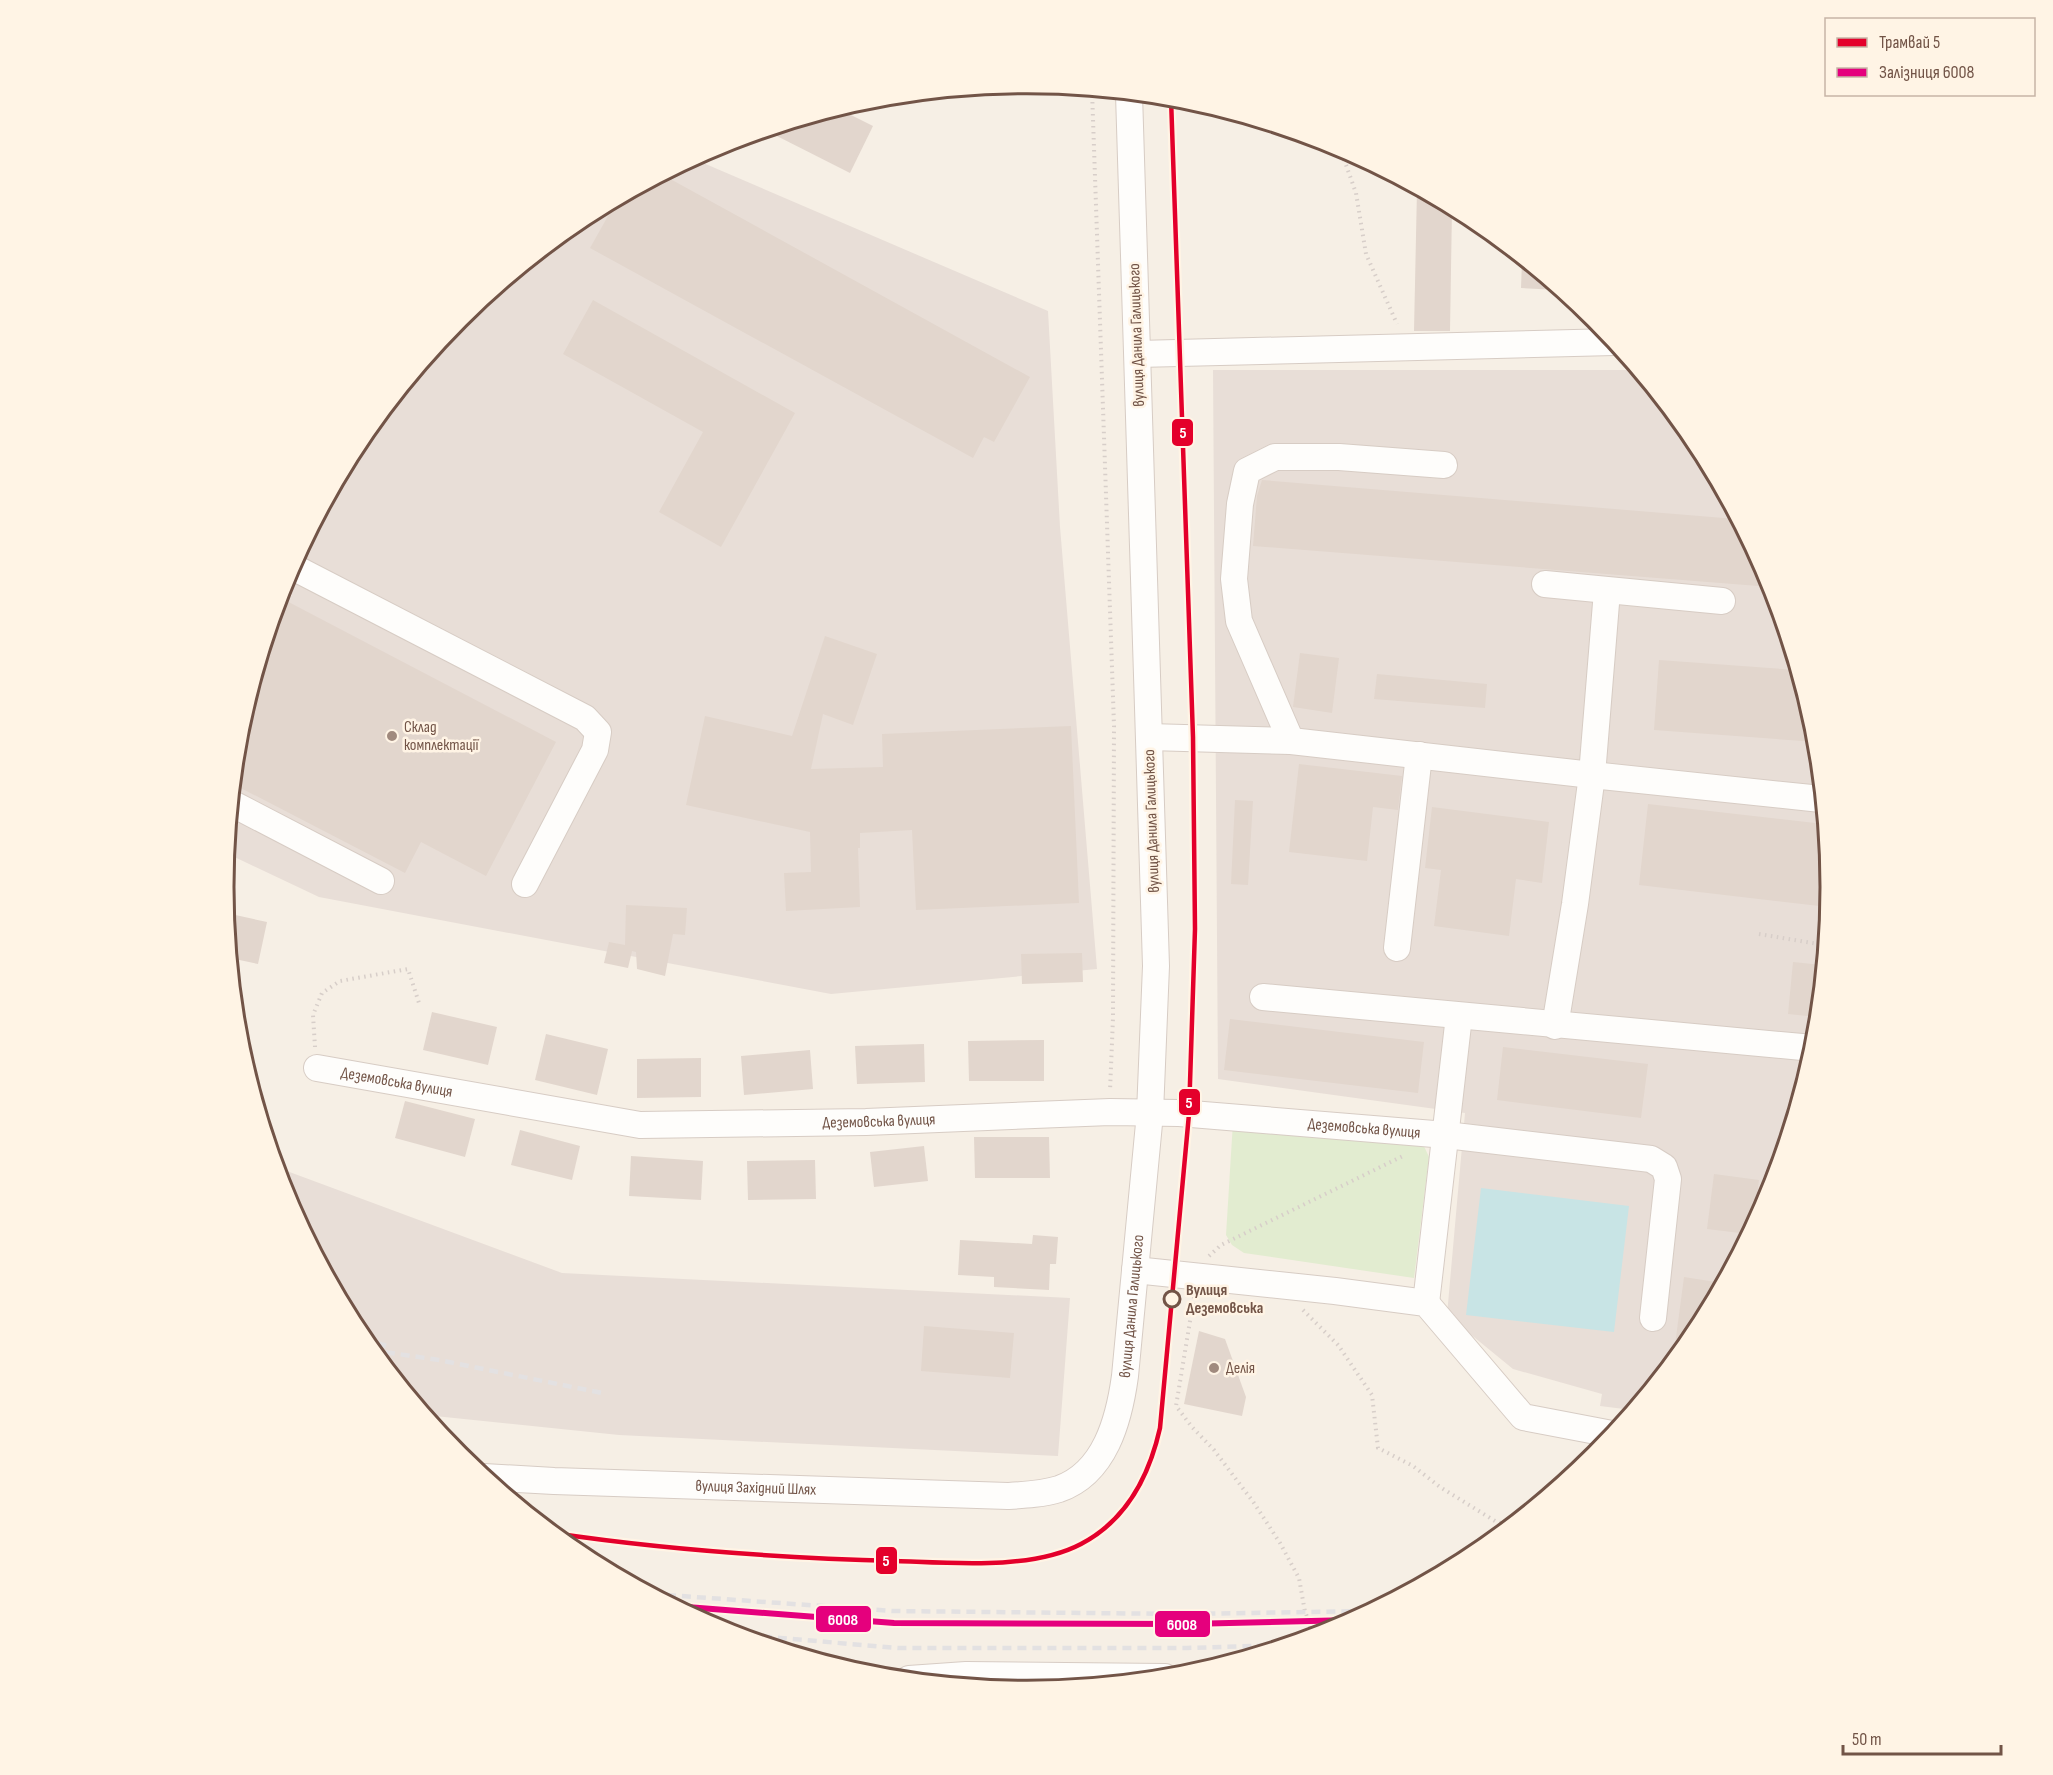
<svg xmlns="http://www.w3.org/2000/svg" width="2053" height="1775" font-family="'Sofia Sans Condensed',sans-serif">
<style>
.industrial{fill:#e8ded7}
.green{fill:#e2ecd0}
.water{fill:#c8e4e5}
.building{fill:#e2d6cd}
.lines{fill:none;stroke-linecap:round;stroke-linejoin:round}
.minor-casing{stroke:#d7ccc4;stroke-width:28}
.path{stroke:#d7cec9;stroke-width:4;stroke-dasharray:1.5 4.5;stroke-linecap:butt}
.minor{stroke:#fefdfb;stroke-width:26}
.rail{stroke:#e3e1e2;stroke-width:4.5;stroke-dasharray:9 6;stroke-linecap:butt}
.rail-1-casing{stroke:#fff4e5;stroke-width:10}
.rail-1{stroke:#e5007d;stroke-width:6}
.tram-1-casing{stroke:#fff4e5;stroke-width:9}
.tram-1{stroke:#e4002b;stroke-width:4.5}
.poi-dot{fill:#a08a7e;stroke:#fff4e5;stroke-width:2}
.stop-dot{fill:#fff4e5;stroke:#725447;stroke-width:3}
.labels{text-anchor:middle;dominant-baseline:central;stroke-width:5;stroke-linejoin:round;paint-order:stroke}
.street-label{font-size:16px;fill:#725447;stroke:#fff4e5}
.poi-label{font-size:16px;fill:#725447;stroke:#fff4e5;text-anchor:start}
.stop-label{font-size:16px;font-weight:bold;fill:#725447;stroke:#fff4e5;text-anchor:start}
.rim{fill:none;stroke:#725447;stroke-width:3}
.line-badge{stroke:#fff4e5;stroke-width:2}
.badge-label{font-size:16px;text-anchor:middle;font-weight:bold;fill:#fff}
</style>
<rect width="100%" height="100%" fill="#f6efe5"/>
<!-- industrial -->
<g class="industrial">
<polygon points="694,159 1048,311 1060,527 1097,969 831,994 319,897 226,853 239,730 284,580 359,441 459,319 580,219"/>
<polygon points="1213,370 1636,370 1695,441 1769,580 1815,731 1830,888 1814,1045 1769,1195 1694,1334 1632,1410 1600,1406 1602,1394 1513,1369 1447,1315 1465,1113 1218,1079"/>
<polygon points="276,1167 562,1273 1070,1298 1058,1456 619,1435 425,1415 358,1334 284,1195"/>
</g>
<!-- green -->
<polygon class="green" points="1233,1122 1422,1142 1429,1157 1414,1278 1244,1253 1232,1245 1226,1235"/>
<!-- water -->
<polygon class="water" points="1481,1188 1629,1206 1614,1332 1466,1315"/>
<!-- building -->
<g class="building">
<polygon points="839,109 873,126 850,173 767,131"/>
<polygon points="663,175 1030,377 994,442 984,437 973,458 590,248 617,200"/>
<polygon points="1417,189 1452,208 1450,331 1414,331"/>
<polygon points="1522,260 1537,272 1558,290 1521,288"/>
<polygon points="593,300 795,413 721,547 659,512 703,432 563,354"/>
<polygon points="1262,480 1736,519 1771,587 1253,546 1257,496"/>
<polygon points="279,597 556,742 486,876 421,842 405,873 233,784 239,730"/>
<polygon points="825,636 877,654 853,725 823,714 811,769 883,767 882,734 1071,726 1079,903 916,910 912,830 860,833 860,848 858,848 860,907 786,911 784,873 811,872 810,832 686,805 705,716 792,736"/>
<polygon points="1300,653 1339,658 1332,713 1293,707"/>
<polygon points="1659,660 1796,670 1815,731 1816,742 1654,730"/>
<polygon points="1377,674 1487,684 1485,708 1374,699"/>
<polygon points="1299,764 1402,776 1398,810 1373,807 1367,861 1289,852"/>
<polygon points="1235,800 1253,801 1248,885 1231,884"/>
<polygon points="1648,804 1824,824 1830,888 1828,907 1639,885"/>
<polygon points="1432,807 1549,822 1542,883 1516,879 1509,936 1434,926 1441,870 1425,868"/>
<polygon points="626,905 687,908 685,935 673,934 665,976 637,969 636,952 632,951 628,968 604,963 609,942 625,945"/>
<polygon points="226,913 267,922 258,964 230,958"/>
<polygon points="1082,953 1083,982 1022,984 1021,954"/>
<polygon points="1793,962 1822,965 1817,1017 1788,1014"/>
<polygon points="432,1012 497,1027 488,1065 423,1050"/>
<polygon points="1230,1019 1424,1042 1418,1093 1224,1070"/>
<polygon points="546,1034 608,1049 597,1095 535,1080"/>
<polygon points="1044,1040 1044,1081 969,1081 968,1041"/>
<polygon points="924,1044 925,1082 857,1084 855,1046"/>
<polygon points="1503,1047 1648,1064 1641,1118 1497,1100"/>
<polygon points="810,1050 813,1089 744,1095 741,1056"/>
<polygon points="701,1058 701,1097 637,1098 637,1059"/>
<polygon points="405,1101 475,1119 465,1157 395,1138"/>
<polygon points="520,1130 580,1146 572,1180 511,1165"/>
<polygon points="974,1137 1049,1137 1050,1178 975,1178"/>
<polygon points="924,1146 928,1181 874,1187 870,1152"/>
<polygon points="631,1156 703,1161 701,1200 629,1196"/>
<polygon points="815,1160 816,1199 748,1200 747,1161"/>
<polygon points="1714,1174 1759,1180 1754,1222 1748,1234 1707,1229"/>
<polygon points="1033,1235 1058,1237 1056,1264 1050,1264 1049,1290 994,1287 994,1277 958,1275 960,1240 1032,1244"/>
<polygon points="1684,1277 1722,1283 1694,1334 1673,1360"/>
<polygon points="924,1326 1014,1333 1010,1378 921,1371"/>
<polygon points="1199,1331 1225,1339 1246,1397 1242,1416 1184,1404"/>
</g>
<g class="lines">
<defs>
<g id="minor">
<polyline points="1138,354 1614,342"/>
<polyline points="291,566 585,718 598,732 595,750 525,884"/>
<polyline points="1545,584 1722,601"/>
<polyline points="1149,737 1291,741 1592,775 1821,799"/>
<polyline points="1291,741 1239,621 1234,579 1240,504 1247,471 1275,457 1339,457 1444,465"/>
<polyline points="231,803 381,881"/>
<polyline points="1397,948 1419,755"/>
<polyline points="1263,997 1813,1048"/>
<polyline points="1555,1026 1575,904 1592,775 1607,591"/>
<path id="s1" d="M317,1068L640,1125L866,1122L1110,1112L1179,1113L1446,1135L1651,1159L1664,1167L1668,1179L1653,1318"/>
<polyline points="1135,1270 1335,1291 1426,1303 1523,1417 1612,1434"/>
<polyline points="1426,1303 1459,1016"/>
<path id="s2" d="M484,1477L554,1481L1008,1496C1025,1495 1043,1494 1059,1489C1105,1473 1119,1420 1125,1376L1150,1113L1156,966L1129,94"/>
<polyline points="909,1679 966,1675 1165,1677"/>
</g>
</defs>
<!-- minor casing -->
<use href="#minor" class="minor-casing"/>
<!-- path -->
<g class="path">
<polyline points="1092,90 1114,726 1113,1018 1110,1091"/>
<polyline points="1340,148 1356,193 1366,254 1397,324"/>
<polyline points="1759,934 1824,945"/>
<polyline points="315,1047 313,1015 322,993 340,981 408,969 419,1003"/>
<polyline points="1209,1256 1221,1245 1405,1155"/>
<polyline points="1194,1297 1176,1406 1192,1427 1214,1450 1254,1503 1280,1543 1299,1578 1305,1612 1309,1621 1312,1636"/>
<polyline points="1303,1310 1338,1345 1372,1395 1378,1448 1413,1466 1440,1487 1495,1521 1509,1526"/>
</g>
<!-- minor -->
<use href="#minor" class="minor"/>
<!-- rail -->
<g class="rail">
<polyline points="363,1339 387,1346"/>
<polyline points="371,1350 439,1360 602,1393"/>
<polyline points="652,1594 893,1611 1183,1614 1370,1611"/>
<polyline points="733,1634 898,1648 1187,1648 1283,1645"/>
</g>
<defs>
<polyline id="rail-1" points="674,1606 894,1623 1187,1624 1352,1620"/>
</defs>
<!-- rail-1 casing -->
<use href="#rail-1" class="rail-1-casing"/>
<!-- rail-1 -->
<use href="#rail-1" class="rail-1"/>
<defs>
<path id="tram-1" d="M553,1533C667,1550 782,1558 897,1561C953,1563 1032,1570 1081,1544C1127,1520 1149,1477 1160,1428L1189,1114L1195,929L1193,737L1171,98"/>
</defs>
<!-- tram-1 casing -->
<use href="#tram-1" class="tram-1-casing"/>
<!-- tram-1 -->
<use href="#tram-1" class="tram-1"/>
</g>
<!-- markers -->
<g class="poi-dot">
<circle cx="392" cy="736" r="6"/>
<circle cx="1214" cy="1368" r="6"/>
</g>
<circle class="stop-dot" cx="1172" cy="1299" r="8"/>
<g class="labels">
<!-- street labels -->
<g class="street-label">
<text transform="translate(1137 335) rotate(-92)">вулиця Данила Галицького</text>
<text transform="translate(1152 821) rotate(-92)">вулиця Данила Галицького</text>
<text stroke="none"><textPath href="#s1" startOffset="81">Деземовська вулиця</textPath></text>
<text stroke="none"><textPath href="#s1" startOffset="567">Деземовська вулиця</textPath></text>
<text stroke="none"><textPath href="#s1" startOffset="1053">Деземовська вулиця</textPath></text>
<text stroke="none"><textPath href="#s2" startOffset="784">вулиця Данила Галицького</textPath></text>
<text stroke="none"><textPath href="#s2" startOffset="272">вулиця Західний Шлях</textPath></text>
</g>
<!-- poi labels -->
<g class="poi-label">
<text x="404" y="727">Склад<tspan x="404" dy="18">комплектації</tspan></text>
<text x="1226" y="1368">Делія</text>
</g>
<!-- stop labels -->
<g class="stop-label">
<text x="1186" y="1290">Вулиця<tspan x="1186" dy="18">Деземовська</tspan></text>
</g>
</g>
<!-- crop -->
<path d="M0 0H2053V1775H0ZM234 887a793 793 0 1 1 1586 0a793 793 0 1 1-1586 0Z" fill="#fff4e5" fill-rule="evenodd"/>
<path class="rim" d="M234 887a793 793 0 1 1 1586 0a793 793 0 1 1-1586 0Z"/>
<g class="line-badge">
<rect x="1171" y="418" width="23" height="29" rx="6" fill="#e4002b"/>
<rect x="1178" y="1088" width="23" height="28" rx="6" fill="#e4002b"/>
<rect x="875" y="1546" width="23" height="29" rx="6" fill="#e4002b"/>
<rect x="815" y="1605" width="57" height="28" rx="6" fill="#e5007d"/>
<rect x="1154" y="1610" width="57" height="28" rx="6" fill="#e5007d"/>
</g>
<g class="badge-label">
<text x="1183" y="438">5</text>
<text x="1189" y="1108">5</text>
<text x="886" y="1566">5</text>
<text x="843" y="1625">6008</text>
<text x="1182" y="1630">6008</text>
</g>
<!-- legend -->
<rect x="1825" y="18" width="210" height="78" fill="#fff4e5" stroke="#c7b4a6" stroke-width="1.5"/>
<rect x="1837" y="38" width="30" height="9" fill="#e4002b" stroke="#c7b4a6" stroke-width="1.5"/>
<text x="1879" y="48" font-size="18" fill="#725447">Трамвай 5</text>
<rect x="1837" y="68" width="30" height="9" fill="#e5007d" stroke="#c7b4a6" stroke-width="1.5"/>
<text x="1879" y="78" font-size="18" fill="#725447">Залізниця 6008</text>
<!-- scale -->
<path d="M1843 1745v9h158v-9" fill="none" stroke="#725447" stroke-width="3"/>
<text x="1852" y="1745" font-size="18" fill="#725447" stroke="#fff4e5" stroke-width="4.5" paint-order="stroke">50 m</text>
</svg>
